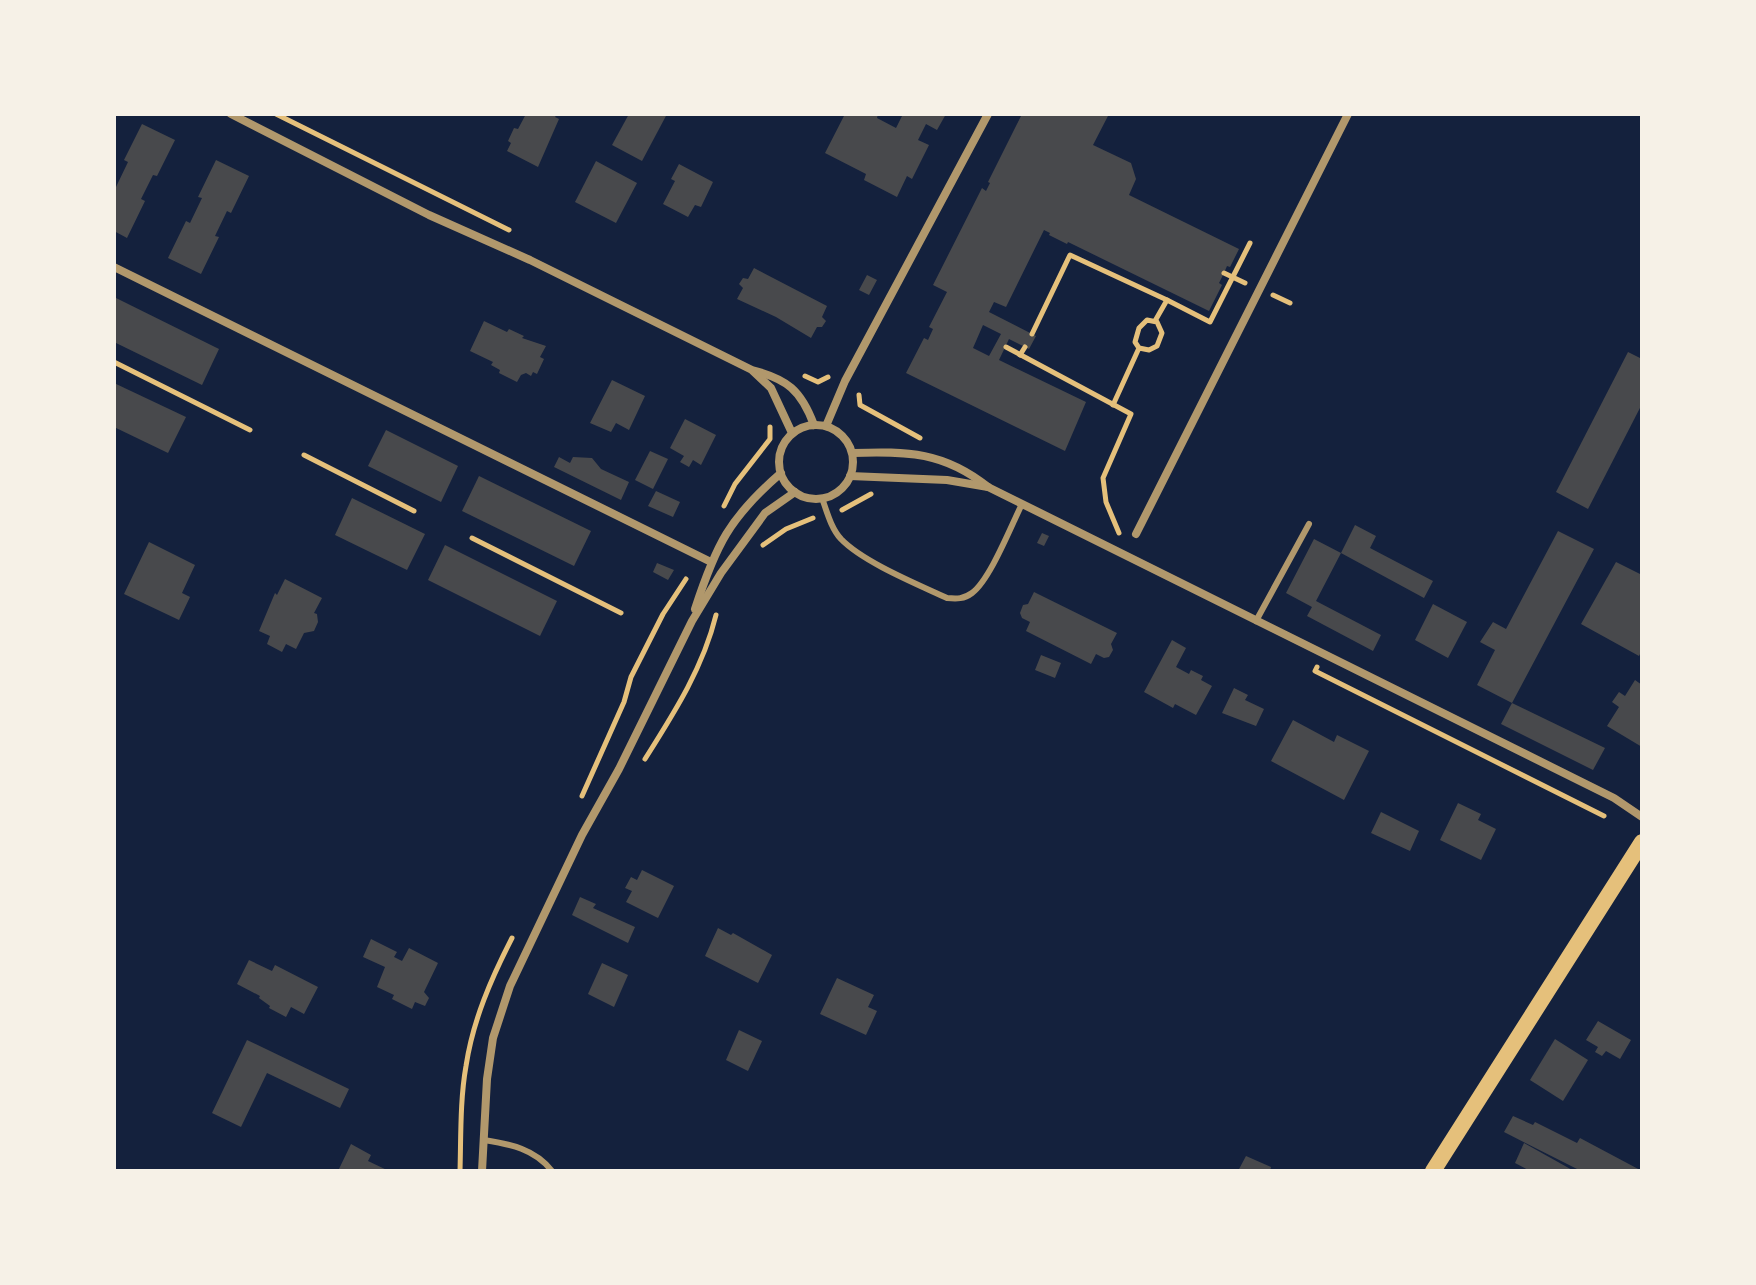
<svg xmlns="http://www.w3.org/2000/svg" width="1756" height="1285" font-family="Ubuntu,sans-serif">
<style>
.building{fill:#48494c;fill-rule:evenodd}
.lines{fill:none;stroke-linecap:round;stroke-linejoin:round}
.path{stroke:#e5c07b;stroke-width:5}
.service{stroke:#b1986c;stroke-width:6}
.minor{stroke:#b1986c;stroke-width:8}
.secondary{stroke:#e5c07b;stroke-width:16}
</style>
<rect width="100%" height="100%" fill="#14213d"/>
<!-- building -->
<g class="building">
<polygon points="526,114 557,114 555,117 559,119 538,167 507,151 511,143 508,141 514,128 518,129"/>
<polygon points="629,114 667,114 642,161 612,145"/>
<polygon points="845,114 878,114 877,118 896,128 903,114 946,114 937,130 926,124 918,140 929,145 912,179 907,176 897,197 864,180 866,174 825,153"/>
<path d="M1022,114H1109L1093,145L1131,163L1136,179L1129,195L1239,249L1230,267L1227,266L1224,273L1219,283L1222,285L1209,311L1068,242L1067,244L1049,235L1050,233L1044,230L1006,307L994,302L989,312L1036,336L1029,349L1009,339L999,360L1086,402L1065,451L906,373L924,338L928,340L933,329L929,327L947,292L933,285L982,188L986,191L990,183L988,182ZM983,325L1001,334L989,356L973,348Z"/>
<polygon points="142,124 175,140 157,176 153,175 141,199 145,201 127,238 114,231 114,186 116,187 128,162 124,160"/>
<polygon points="216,160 249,176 231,213 227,211 215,236 219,237 201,274 168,258 186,221 190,223 202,198 198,197"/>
<polygon points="596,161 637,183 616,223 575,202"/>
<polygon points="679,164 713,182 701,207 695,205 688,217 663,204 675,181 671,179"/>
<polygon points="754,268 827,306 822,317 826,321 822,327 817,327 811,338 776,317 737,299 743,288 739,284 743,278 748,279"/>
<polygon points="867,275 877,280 869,295 859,290"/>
<polygon points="114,297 219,349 202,385 114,342"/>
<polygon points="484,321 507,332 509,329 524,336 522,338 546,346 540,357 544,359 537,374 533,372 531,376 526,373 521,375 517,382 499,373 500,370 491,365 493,362 470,351"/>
<polygon points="1628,352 1642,359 1642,404 1588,509 1556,492"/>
<polygon points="612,380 645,396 629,430 616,423 611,432 590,423"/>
<polygon points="114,383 186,417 168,453 114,427"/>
<polygon points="685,419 716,435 701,465 693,460 689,467 680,462 684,456 670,448"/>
<polygon points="386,430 458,466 441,502 368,466"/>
<polygon points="650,451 668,459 653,489 635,480"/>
<polygon points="559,457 570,463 573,457 592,458 601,469 629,482 621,500 554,467"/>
<polygon points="479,476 591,531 574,566 462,511"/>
<polygon points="656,491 680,502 673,517 648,506"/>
<polygon points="352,498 425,534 407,570 335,535"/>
<polygon points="1355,525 1376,536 1370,548 1433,581 1424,598 1341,553"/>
<polygon points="1558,531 1594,549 1512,703 1477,685 1495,650 1480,642 1493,622 1506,629"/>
<polygon points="1042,533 1049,536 1044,546 1037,543"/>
<polygon points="1314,539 1341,553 1316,601 1381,635 1373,651 1307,616 1312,607 1286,593"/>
<polygon points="149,542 195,565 182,593 190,597 179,620 124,594"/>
<polygon points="445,545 557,601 540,636 428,580"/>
<polygon points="1616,562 1642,575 1642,650 1639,656 1581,624"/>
<polygon points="657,563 674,570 668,580 653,572"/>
<polygon points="285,579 322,598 314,613 317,614 318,622 314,631 304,633 296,649 286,644 282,652 267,644 270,636 259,631 275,593 277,595"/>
<polygon points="1034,592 1117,633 1111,644 1113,650 1109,657 1104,658 1096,654 1091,664 1026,631 1030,622 1022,618 1020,613 1023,605 1028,604"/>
<polygon points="1433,604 1467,622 1448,658 1415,640"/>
<polygon points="1172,640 1186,648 1176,667 1189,674 1191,670 1203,676 1201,680 1212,686 1196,715 1175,704 1173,708 1144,692"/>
<polygon points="1041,655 1061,663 1055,678 1035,670"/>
<polygon points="1635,680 1642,685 1642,747 1607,726 1619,707 1612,702 1619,692 1625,696"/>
<polygon points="1234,688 1248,695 1245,700 1264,709 1256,726 1222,713"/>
<polygon points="1512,703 1605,748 1593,770 1501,724"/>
<polygon points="1293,720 1334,742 1337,735 1369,751 1344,800 1271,761"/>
<polygon points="1458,803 1481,814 1478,820 1496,829 1481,860 1440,840"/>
<polygon points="1381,812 1419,831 1410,851 1371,833"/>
<polygon points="642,870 674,886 658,918 626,902 632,891 625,888 631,877 637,880"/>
<polygon points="580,897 596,904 593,908 635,927 628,943 572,915"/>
<polygon points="718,928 731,935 733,933 772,955 758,983 705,956"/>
<polygon points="371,939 397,952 394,957 402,961 409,948 438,963 424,992 429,998 425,1006 415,1002 412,1009 392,999 394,995 377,987 385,967 363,957"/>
<polygon points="249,960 272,971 275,965 318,987 304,1014 291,1007 286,1017 269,1008 270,1006 259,998 260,996 237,984"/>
<polygon points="602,963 628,975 614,1007 588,994"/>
<polygon points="837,978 874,995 868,1007 877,1011 866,1035 820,1014"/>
<polygon points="1598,1021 1631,1040 1620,1059 1606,1051 1602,1056 1595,1052 1598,1047 1586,1040"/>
<polygon points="739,1030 762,1041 748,1071 726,1060"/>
<polygon points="1555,1039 1588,1060 1563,1101 1530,1080"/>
<polygon points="247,1040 349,1089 340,1108 267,1073 241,1127 212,1113"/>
<polygon points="1513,1116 1533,1125 1535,1122 1577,1143 1580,1138 1642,1171 1581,1171 1504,1132"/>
<polygon points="1524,1143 1574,1171 1530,1171 1515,1163"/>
<polygon points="351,1144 371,1155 368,1161 389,1171 338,1171"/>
<polygon points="1246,1156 1271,1167 1270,1171 1238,1171"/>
</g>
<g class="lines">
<!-- path -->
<g class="path">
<polyline points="276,114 509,230"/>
<polyline points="1224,273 1245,283"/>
<polyline points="1273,295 1290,303"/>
<polyline points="1155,321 1167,300 1210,322 1250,243"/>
<polyline points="1032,334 1070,255 1167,300"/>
<polyline points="1006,347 1131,414 1103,478 1106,502 1119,533"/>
<polyline points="1020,355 1025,347"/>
<polyline points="114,362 250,430"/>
<polyline points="805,376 818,382 828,377"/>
<polyline points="859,395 860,405 920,438"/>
<polyline points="1113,405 1139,348 1135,342 1139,328 1147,320 1157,322 1162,333 1157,346 1149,350 1139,348"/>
<polyline points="304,455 414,511"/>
<polyline points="724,506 735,484 770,439 770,427"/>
<polyline points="842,510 871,494"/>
<polyline points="472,538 621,613"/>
<polyline points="763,545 786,529 813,518"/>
<polyline points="1317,667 1315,671 1604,816"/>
<path d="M645,759C674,713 703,668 716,615"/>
<polyline points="582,796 624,702 631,677 663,614 686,579"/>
<path d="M460,1171C461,1136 460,1100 466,1066C473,1020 491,979 512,938"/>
</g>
<!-- service -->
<g class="service">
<path d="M822,498C827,512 831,528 841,539C863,562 917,584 947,598C957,599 964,599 972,593C990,580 1011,526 1022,504"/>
<polyline points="1256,621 1309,524"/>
<path d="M484,1140C510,1144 535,1149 552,1171"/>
</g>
<!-- minor -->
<g class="minor">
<path d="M231,114L429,215L530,260L752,370C787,379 801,390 814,425"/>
<polyline points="114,267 711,562"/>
<polyline points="753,371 771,388 792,433"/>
<circle cx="816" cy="462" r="37"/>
<polyline points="826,426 845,381 988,114"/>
<path d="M853,453C908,451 944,452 988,487L1614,798L1642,817"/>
<polyline points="850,476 947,480 988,487"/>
<polyline points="1136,534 1348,114"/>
<path d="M695,609C716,545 729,518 781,473"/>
<polyline points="482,1171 487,1079 493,1038 510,986 582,835 619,769 692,621 721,573 765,513 795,492"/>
</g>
<!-- secondary -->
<polyline class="secondary" points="1433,1171 1642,842"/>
</g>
<!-- border -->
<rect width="1756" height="1285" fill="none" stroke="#f6f1e7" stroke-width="232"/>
</svg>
